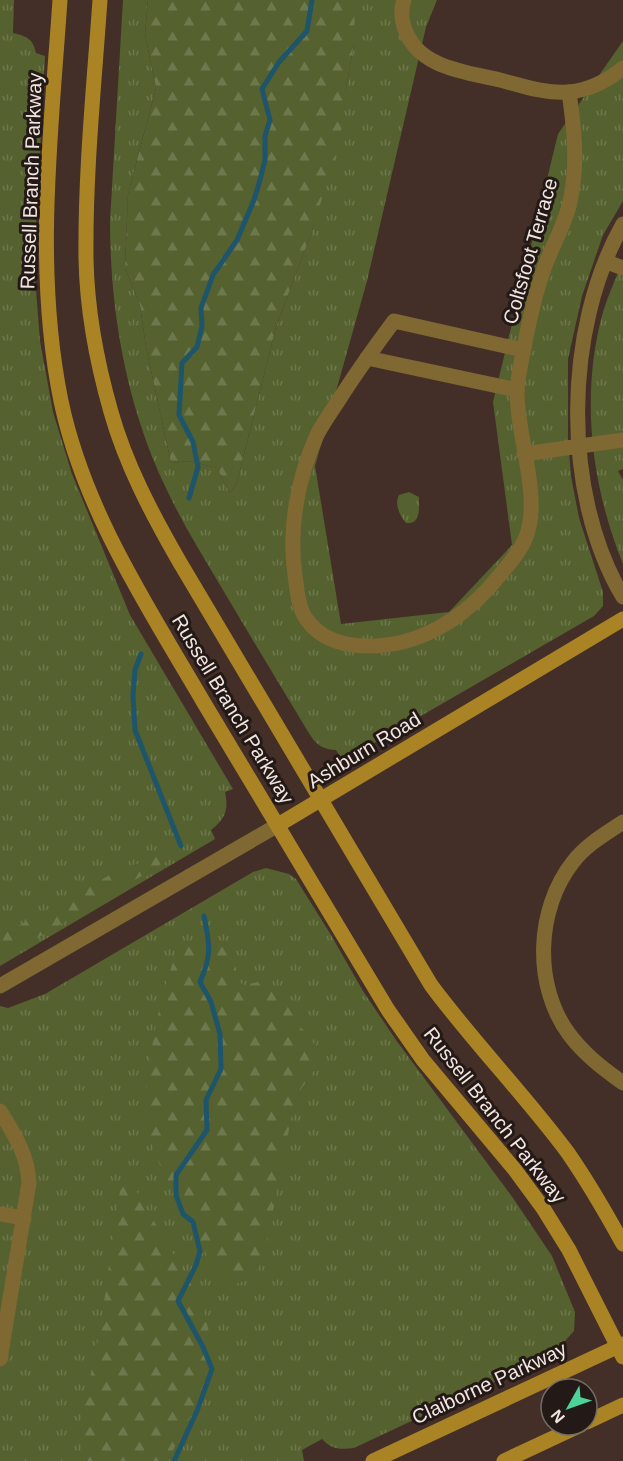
<svg xmlns="http://www.w3.org/2000/svg" width="623" height="1461" font-family="Helvetica,sans-serif">
<style>
.grass{fill:url(#grass-tufts)}
.forest{fill:url(#forest-firs)}
.lines{fill:none;stroke-linecap:round;stroke-linejoin:round}
.stream{stroke:#1e556b;stroke-width:5}
.street{stroke:#806833;stroke-width:15}
.secondary{stroke:#aa8424;stroke-width:15}
.labels{text-anchor:middle;dominant-baseline:central;stroke-width:6;stroke-linejoin:round;paint-order:stroke}
.street-label{font-size:20px;fill:#f3e5e0;stroke:#231916}
</style>
<defs>
<pattern id="grass-tufts" width="24" height="20" patternUnits="userSpaceOnUse" patternTransform="scale(1.5)"><rect width="24" height="20" fill="#55612f"/><path d="M3 7l-1-3M5 7V3M7 7l1-3M15 17l-1-3M17 17v-4M19 17l1-3" fill="none" stroke="#6e784d"/></pattern>
<pattern id="forest-firs" width="22" height="20" patternUnits="userSpaceOnUse" patternTransform="scale(1.5)"><rect width="22" height="20" fill="#55612f"/><path d="M5 1l3.5 6h-7zM16 11l3.5 6h-7z" fill="#6e784d"/></pattern>
</defs>
<rect width="100%" height="100%" fill="#432f27"/>
<!-- grass -->
<g class="grass">
<path d="M0,0H14L13,33C27,36 33,39 36,53L45,56L34,264L40,341L53,412L72,474L130,615L233,789L225,792C229,810 225,819 211,830L215,839L0,966Z"/>
<path d="M123,0H148L145,34L156,88L128,194L125,268L140,305L146,347L171,463L190,461L217,468L230,493L237,482L276,327L312,231L322,194L346,88L354,44V0H437L426,27L367,281L315,466L341,624L449,612L512,545L493,402L558,134L623,41V201L603,235L582,296L568,359V440L571,476L579,518L603,592V606L594,616L343,761L336,750C320,749 315,743 307,730C278,682 249,634 220,585C201,553 181,521 165,486C126,404 110,311 110,221Z"/>
<path d="M623,261V469L618,471L623,480V564C591,485 580,395 603,312C608,295 616,278 623,261Z"/>
<path d="M409,492L419,497C419,508 421,525 406,523C400,516 394,504 399,495Z"/>
<path d="M266,868L289,874L296,879L331,935L363,991L396,1040L513,1198L552,1256L575,1312L574,1331L562,1344L501,1379L354,1448C340,1450 331,1449 322,1439L302,1450L304,1461H0V1006L8,1008L45,994L253,872Z"/>
</g>
<!-- forest -->
<g class="forest">
<polygon points="148,0 354,0 355,2 354,44 346,88 340,140 312,231 276,327 237,482 230,493 217,468 190,461 171,463 146,347 140,305 125,268 128,194 156,88 145,34"/>
<polygon points="164,853 170,859 0,960 0,936 126,866 137,864"/>
<path d="M192,944L225,945C234,957 237,965 237,981L244,985L258,982L270,984L277,991L305,1033L322,1054C321,1065 302,1086 295,1098L264,1258C256,1273 250,1281 233,1284L222,1276L208,1257L162,1170L150,1140L143,1131C148,1070 154,1007 178,950Z"/>
<polygon points="124,1170 203,1305 211,1342 205,1382 168,1461 83,1461 80,1426 101,1325 116,1213"/>
</g>
<g class="lines">
<!-- stream -->
<g class="stream">
<polyline points="189,498 198,467 193,442 179,415 182,363 197,347 202,326 201,308 213,275 237,240 254,200 260,180 265,160 265,136 270,120 262,89 279,62 307,31 312,0"/>
<polyline points="141,654 135,670 133,696 135,730 181,846"/>
<path d="M174,1461L197,1411L212,1369L203,1347L178,1301L196,1265L200,1251L193,1222L183,1214L176,1195V1175L207,1130L206,1100L221,1069L220,1034L211,1002L200,982C212,954 210,946 204,916"/>
</g>
<!-- street -->
<g class="street">
<path d="M404,0C401,9 401,18 404,27C417,68 465,72 500,80C523,86 545,94 569,92C589,90 607,81 623,68"/>
<path d="M623,224C564,328 561,493 623,597"/>
<polyline points="607,262 623,268"/>
<path d="M523,350L394,321C376,345 359,369 342,395C334,408 324,421 317,435C298,477 288,529 295,575C297,590 298,608 307,620C320,638 342,645 363,646C419,648 465,618 499,576C509,564 520,552 526,537C542,496 516,435 517,390C518,377 521,362 524,348C529,321 535,293 545,266C553,244 567,221 571,197C578,161 574,128 569,92"/>
<polyline points="367,358 517,390"/>
<polyline points="524,454 623,440"/>
<path d="M623,822C605,834 586,845 573,862C536,909 533,985 569,1034C584,1054 602,1068 623,1083"/>
<polyline points="0,986 278,825"/>
<path d="M0,1111C14,1134 28,1155 29,1183L0,1359"/>
<polyline points="0,1214 24,1218"/>
</g>
<!-- secondary -->
<g class="secondary">
<path d="M60,0C51,133 34,269 61,401C84,511 148,607 204,703C265,805 327,908 388,1010L423,1060L515,1170L543,1208L569,1250L623,1357"/>
<path d="M100,0C94,86 85,173 86,259C87,311 97,363 111,412C126,465 152,514 179,561L431,985C474,1043 525,1095 568,1153C588,1182 606,1213 623,1244"/>
<polyline points="278,825 623,619"/>
<polyline points="587,1422 623,1405"/>
<polyline points="373,1461 623,1344"/>
<polyline points="504,1461 581,1425"/>
</g>
</g>
<g class="labels">
<!-- street labels -->
<g class="street-label">
<text transform="translate(31 181) rotate(-88)">Russell Branch Parkway</text>
<text transform="translate(530 251) rotate(-74)">Coltsfoot Terrace</text>
<text transform="translate(233 709) rotate(59)">Russell Branch Parkway</text>
<text transform="translate(364 750) rotate(-31)">Ashburn Road</text>
<text transform="translate(495 1115) rotate(52)">Russell Branch Parkway</text>
<text transform="translate(489 1383) rotate(-25)">Claiborne Parkway</text>
</g>
</g>
<!-- north arrow -->
<g transform="translate(569 1407) rotate(230)"><circle r="28" fill="#231916" stroke="#766b67" stroke-width="1.5"/>
<path d="M0-4.5L10 22L0 15L-10 22Z" fill="#4cd39a"/>
<text y="-9" font-size="16" font-weight="bold" text-anchor="middle" fill="#f3e5e0">N</text>
</g>
</svg>
